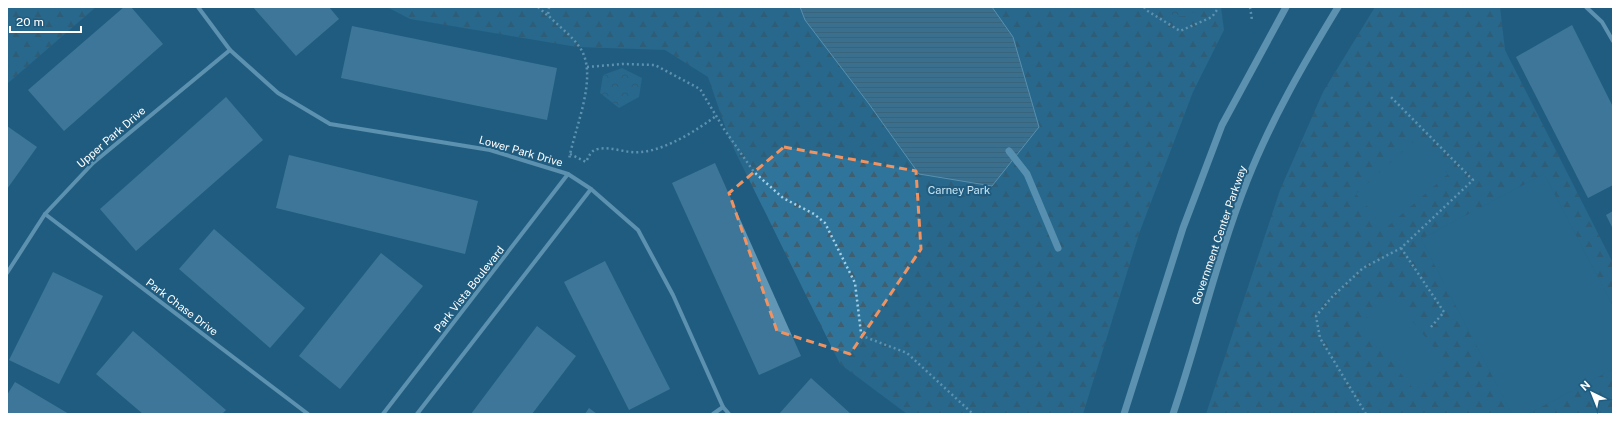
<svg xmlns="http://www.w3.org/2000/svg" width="1620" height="421" font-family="'Public Sans',sans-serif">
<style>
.forest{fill:url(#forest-firs)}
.park{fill:url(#park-crowns)}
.pitch{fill:#2f759b}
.water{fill:url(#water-rules);stroke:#98cde9}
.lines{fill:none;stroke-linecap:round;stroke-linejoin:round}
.stream{stroke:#98cde9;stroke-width:7}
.building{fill:#6196b5}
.path{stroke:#a4d0e8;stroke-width:2.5;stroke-dasharray:2 3;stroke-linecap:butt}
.minor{stroke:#a4d0e8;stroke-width:4}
.tertiary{stroke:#a4d0e8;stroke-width:7}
.marked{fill:none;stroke:#f09361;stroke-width:3;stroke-dasharray:8 5;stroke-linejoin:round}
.labels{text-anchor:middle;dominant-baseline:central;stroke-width:4;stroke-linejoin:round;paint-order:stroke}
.street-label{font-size:11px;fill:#fff;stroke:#205c7f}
.park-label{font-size:11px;fill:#c8e6f6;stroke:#205c7f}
</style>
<defs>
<pattern id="forest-firs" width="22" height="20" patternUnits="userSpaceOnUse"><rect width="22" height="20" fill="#2f759b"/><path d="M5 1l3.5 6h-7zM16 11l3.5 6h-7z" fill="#3f5e70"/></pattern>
<pattern id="park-crowns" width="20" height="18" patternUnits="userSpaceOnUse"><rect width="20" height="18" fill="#2f759b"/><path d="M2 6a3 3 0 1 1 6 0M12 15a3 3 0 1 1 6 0" fill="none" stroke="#3f5e70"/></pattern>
<pattern id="water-rules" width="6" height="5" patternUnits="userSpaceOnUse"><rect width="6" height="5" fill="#5a859e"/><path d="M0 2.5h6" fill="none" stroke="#546e7d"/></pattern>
</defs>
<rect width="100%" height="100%" fill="#205c7f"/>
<!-- forest -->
<g class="forest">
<polygon points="7,7 96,7 7,84"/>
<polygon points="387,7 1221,7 1224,30 1193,92 1140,231 1083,414 907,414 840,364 730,141 708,77 665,50 577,47 410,19"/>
<polygon points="1375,7 1500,7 1505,50 1613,263 1613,414 1206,414 1280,190 1323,92"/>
</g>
<!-- park -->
<g class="park">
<path d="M1162,7H1199C1189,19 1172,20 1162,7Z"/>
<polygon points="622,68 642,78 639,97 619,108 600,93 603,75"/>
</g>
<!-- pitch -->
<g class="pitch">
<polygon points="1417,138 1448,174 1386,228 1356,194"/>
<polygon points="1544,174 1613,306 1613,369 1528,414 1512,414 1421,239"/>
<polygon points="1392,296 1448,365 1415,391 1360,323"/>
</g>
<!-- water -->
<polygon class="water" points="800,7 992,7 1013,37 1039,127 992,186 919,174 869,104 805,20"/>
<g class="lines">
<!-- stream -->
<polyline class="stream" points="1009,151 1027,174 1058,248"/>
</g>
<!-- building -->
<g class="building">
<polygon points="124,7 131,7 163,44 64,131 28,90"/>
<polygon points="253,7 329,7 339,19 296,56"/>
<polygon points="1572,25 1613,107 1613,185 1588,198 1516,57"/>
<polygon points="352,26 557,68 547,120 341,78"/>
<polygon points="226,97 263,140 136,251 100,209"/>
<polygon points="7,126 37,147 7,189"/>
<polygon points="289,155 478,201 465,254 276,208"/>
<polygon points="715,163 801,356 759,375 672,183"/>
<polygon points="1613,211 1613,229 1606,215"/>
<polygon points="214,229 305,308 270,348 179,269"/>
<polygon points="381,253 423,286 340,389 299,356"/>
<polygon points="605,261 670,389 629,410 564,282"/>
<polygon points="53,272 103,296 59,384 9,360"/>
<polygon points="537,326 576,356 532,414 471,414"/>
<polygon points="133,331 226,410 222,414 143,414 96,374"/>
<polygon points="811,378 851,414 779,414"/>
<polygon points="15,382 69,414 7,414 7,395"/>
<polygon points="589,408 597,414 585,414"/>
</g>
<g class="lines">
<!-- path -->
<g class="path">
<polyline points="538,7 547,15"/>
<path d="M549,7L548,15C557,25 570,34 578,45C601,73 574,128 569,160"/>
<polyline points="1144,7 1146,10 1180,31 1212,17 1219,7"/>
<polyline points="1250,7 1252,20"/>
<polyline points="587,67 623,64 655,65 700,89 724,129 754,172 783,198 814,214 825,223 855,283 861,333 865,337 907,353 973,414"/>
<path d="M570,154L586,162C589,156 591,150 598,149C612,146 627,154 641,152C666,150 697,130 716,116"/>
<polyline points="1401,248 1444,312 1431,327"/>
<polyline points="1366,414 1320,338 1316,316 1332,297 1363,268 1401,248 1473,180 1390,96"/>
</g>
<!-- minor -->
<g class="minor">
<polyline points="198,7 230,50 278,93 330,124 490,150 568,174 591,189 638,230 673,295 723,407 729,414"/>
<polyline points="1586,7 1602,22 1613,41"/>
<polyline points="45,214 308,414"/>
<polyline points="7,273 45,214 93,163 230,50"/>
<polyline points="383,414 568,174"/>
<polyline points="417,414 591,189"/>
<polyline points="713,414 723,407"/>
</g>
<!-- tertiary -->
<g class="tertiary">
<polyline points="1124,414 1183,228 1222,125 1286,7"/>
<path d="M1173,414C1199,337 1217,257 1247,181C1271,120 1304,63 1338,7"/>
</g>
</g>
<!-- marked area -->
<path d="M0 0H1620V421H0ZM784,147L916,171L921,249L850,354L777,331L729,193Z" fill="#205c7f" fill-opacity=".55" fill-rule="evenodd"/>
<path class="marked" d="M784,147L916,171L921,249L850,354L777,331L729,193Z"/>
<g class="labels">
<!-- street labels -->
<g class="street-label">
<text transform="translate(111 137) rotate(-41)">Upper Park Drive</text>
<text transform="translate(521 151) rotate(16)">Lower Park Drive</text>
<text transform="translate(1219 235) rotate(-71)">Government Center Parkway</text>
<text transform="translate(469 289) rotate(-52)">Park Vista Boulevard</text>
<text transform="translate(182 307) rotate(37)">Park Chase Drive</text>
</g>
<!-- park labels -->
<g class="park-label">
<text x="959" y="190">Carney Park</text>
</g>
</g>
<!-- border -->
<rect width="1620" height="421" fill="none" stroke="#ffffff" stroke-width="16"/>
<!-- north arrow -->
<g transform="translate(1592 393) rotate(317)" stroke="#205c7f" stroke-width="3" paint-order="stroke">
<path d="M0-3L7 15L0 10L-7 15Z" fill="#ffffff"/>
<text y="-6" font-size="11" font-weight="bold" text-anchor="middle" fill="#ffffff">N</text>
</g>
<!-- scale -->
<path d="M10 26v6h71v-6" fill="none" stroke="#ffffff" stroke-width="2"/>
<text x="16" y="26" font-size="12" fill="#ffffff" stroke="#205c7f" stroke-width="3" paint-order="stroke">20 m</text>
</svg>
